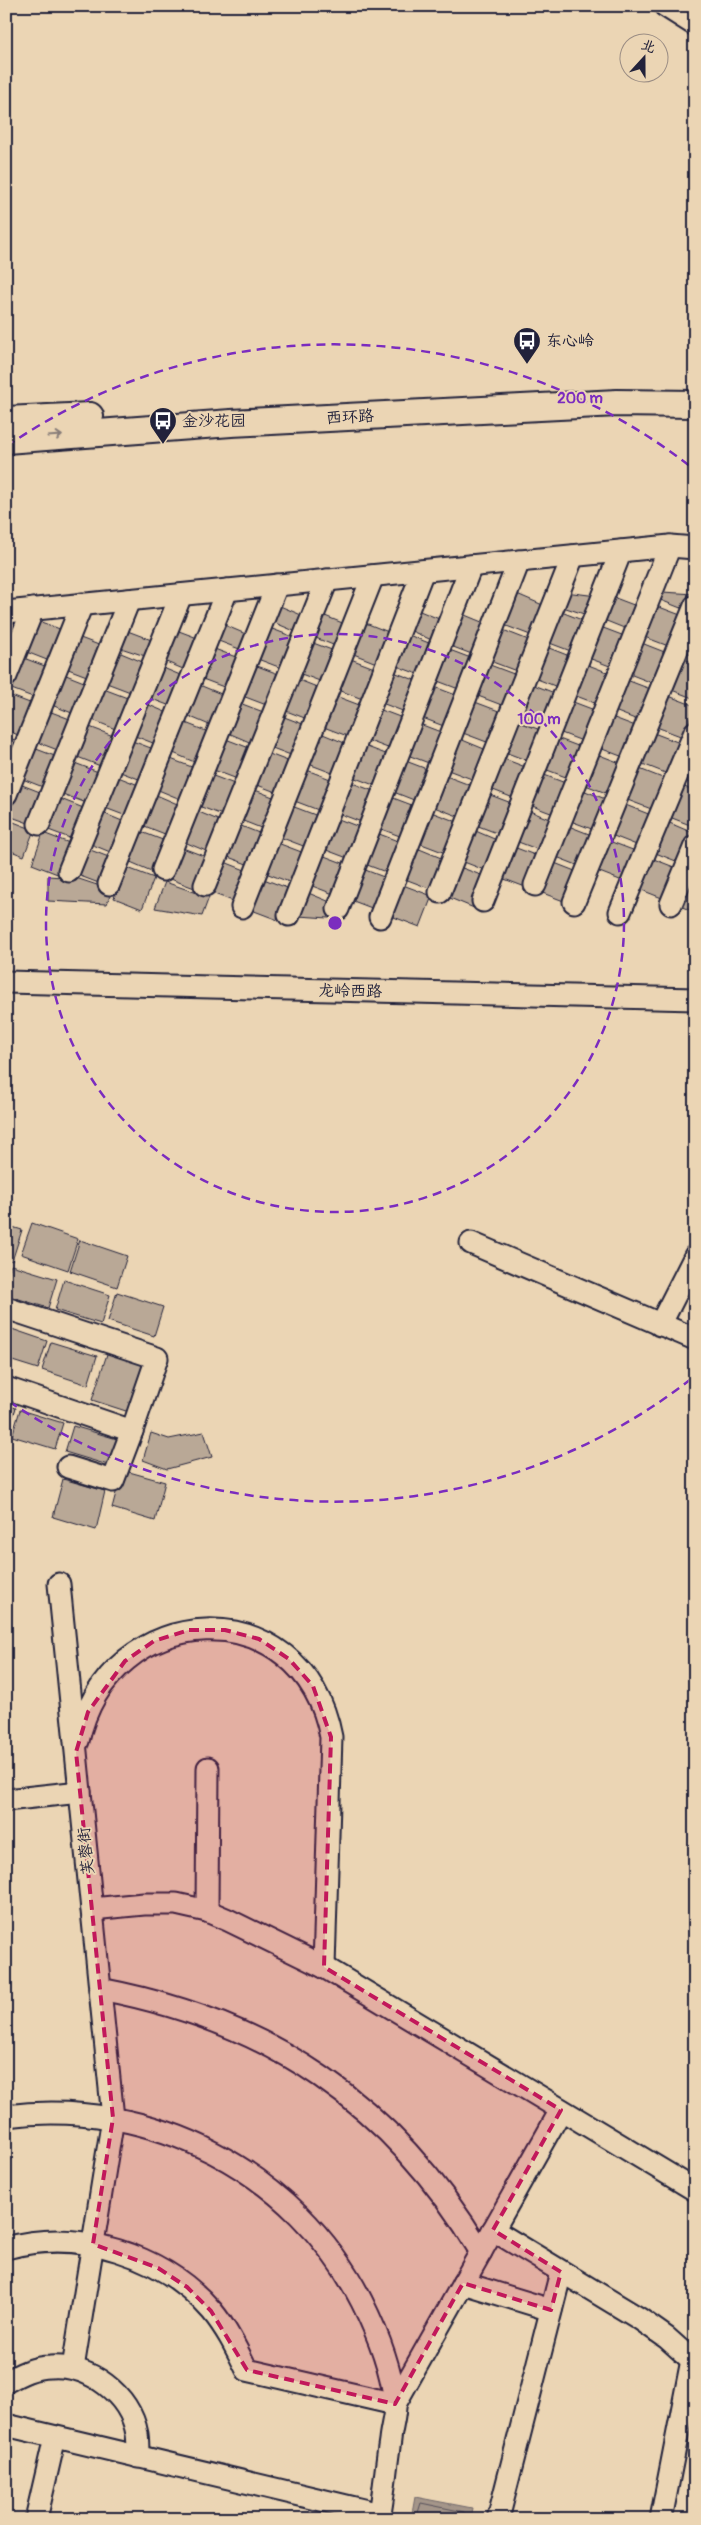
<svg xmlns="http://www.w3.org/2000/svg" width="701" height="2525" font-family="Pangolin,'LXGW WenKai TC',sans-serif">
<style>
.water{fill:#a49589;stroke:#70676a}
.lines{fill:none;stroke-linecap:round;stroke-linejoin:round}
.shore{stroke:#56505a;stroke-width:1}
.building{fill:#b9a896;stroke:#22223b}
.minor-casing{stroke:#22223b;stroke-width:25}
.major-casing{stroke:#22223b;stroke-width:30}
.minor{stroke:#ebd5b4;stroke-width:21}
.major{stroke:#ebd5b4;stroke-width:26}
.oneway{stroke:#867c78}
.marked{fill:#c2185b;fill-opacity:0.2;stroke:#c2185b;stroke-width:4;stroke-dasharray:10 6;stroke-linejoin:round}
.ring{fill:none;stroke:#7b2cbf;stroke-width:2.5;stroke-dasharray:9 6}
.labels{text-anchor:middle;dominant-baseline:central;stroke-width:4;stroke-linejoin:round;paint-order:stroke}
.poi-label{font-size:16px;fill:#22223b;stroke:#ebd5b4;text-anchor:start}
.street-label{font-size:16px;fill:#22223b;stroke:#ebd5b4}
.centre{fill:#7b2cbf;stroke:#ebd5b4;stroke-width:2.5}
.ring-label{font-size:15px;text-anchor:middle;font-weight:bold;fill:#7b2cbf;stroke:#ebd5b4;stroke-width:4;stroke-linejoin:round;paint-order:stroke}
</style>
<rect width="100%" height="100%" fill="#ebd5b4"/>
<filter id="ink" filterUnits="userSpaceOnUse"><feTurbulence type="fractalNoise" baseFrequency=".02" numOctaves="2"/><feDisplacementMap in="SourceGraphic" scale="10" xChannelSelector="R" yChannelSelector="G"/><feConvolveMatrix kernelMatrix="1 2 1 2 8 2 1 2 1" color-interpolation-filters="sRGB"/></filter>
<g filter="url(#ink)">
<!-- water -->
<polygon class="water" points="415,2497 472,2508 470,2519 411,2519"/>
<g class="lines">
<!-- shore -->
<polyline class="shore" points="416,2519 421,2503 464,2512 465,2519"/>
</g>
<!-- building -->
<g class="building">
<polygon points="565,592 597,596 590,616 560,606"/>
<polygon points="662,592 695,594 688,611 658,599"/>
<polygon points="517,594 545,606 533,636 504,625"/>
<polygon points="610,596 639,607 629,630 599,618"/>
<polygon points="654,605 683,616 671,647 642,636"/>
<polygon points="280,606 306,617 299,633 273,622"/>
<polygon points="415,609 444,621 436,642 407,629"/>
<polygon points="559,611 587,622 576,653 547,642"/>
<polygon points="460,613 489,625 477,656 448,645"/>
<polygon points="320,614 345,624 338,647 311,636"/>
<polygon points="36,620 65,631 52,662 24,651"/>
<polygon points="363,622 391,633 379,664 351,653"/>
<polygon points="695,623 695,656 683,652"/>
<polygon points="222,624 248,635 242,650 216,640"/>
<polygon points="598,626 627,637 615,668 586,657"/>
<polygon points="267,627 296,638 284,669 255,658"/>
<polygon points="171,628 200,639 188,671 159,659"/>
<polygon points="125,630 154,641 148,657 118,647"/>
<polygon points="503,630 531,641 519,672 490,661"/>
<polygon points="406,634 434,645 423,676 394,665"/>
<polygon points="75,636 104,647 92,678 63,667"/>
<polygon points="308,641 337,652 325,683 296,672"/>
<polygon points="639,642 667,653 655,684 627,673"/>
<polygon points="544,646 572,657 560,688 532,677"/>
<polygon points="212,648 241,659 229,689 200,678"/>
<polygon points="447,649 476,660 464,691 435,680"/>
<polygon points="116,651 145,663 133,693 104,682"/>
<polygon points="21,657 50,668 38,699 9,688"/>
<polygon points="348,658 377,669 365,700 336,689"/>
<polygon points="681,658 695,663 695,699 669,689"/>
<polygon points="583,663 612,674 600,705 571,694"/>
<polygon points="252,664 281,675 269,706 240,695"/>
<polygon points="156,665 185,677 173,707 144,696"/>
<polygon points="490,665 519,676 507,707 478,696"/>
<polygon points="391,671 420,682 408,713 379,702"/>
<polygon points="61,673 89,684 77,715 49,704"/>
<polygon points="294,678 322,689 310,720 281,709"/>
<polygon points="624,679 653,690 640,721 612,710"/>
<polygon points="529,683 557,694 545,725 517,714"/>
<polygon points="197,684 226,696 214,727 186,715"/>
<polygon points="432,686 461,697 449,728 420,717"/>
<polygon points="101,688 130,699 118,730 90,719"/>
<polygon points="6,694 35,705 23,737 6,730"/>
<polygon points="333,695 362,706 350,737 321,726"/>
<polygon points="666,695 695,706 683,737 654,726"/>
<polygon points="568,700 597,711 585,742 556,731"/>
<polygon points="142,702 170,714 158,745 130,734"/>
<polygon points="237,702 266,713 254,744 226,732"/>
<polygon points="475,702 504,713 492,744 463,733"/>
<polygon points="376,708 405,719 393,750 364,739"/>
<polygon points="46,710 75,721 63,752 34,741"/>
<polygon points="279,715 308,726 296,757 267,746"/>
<polygon points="609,716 638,727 626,758 597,747"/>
<polygon points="514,720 543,731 531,762 502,751"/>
<polygon points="183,722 211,733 199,764 171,752"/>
<polygon points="417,723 446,734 434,765 405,754"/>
<polygon points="87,726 116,737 103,767 75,756"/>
<polygon points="318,732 347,744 335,774 306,763"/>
<polygon points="651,732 680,743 668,774 640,763"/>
<polygon points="6,737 21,742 6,772"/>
<polygon points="554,737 583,748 571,779 542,768"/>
<polygon points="223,738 252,749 240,780 211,769"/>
<polygon points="127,739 156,750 144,781 115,770"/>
<polygon points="460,739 489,751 477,781 448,770"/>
<polygon points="362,745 391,756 379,787 350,776"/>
<polygon points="31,747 60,758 48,789 20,778"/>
<polygon points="695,749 695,785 681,780"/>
<polygon points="264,752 293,763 281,794 252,783"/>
<polygon points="594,753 623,764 611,795 583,784"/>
<polygon points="499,757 528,768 516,799 488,788"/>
<polygon points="168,758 197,769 185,801 156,789"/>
<polygon points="403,760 432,771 419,802 391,791"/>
<polygon points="72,762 101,773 89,804 60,793"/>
<polygon points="637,768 665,779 654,810 625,799"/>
<polygon points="304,769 333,780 321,811 292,800"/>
<polygon points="539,773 568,784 556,815 527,804"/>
<polygon points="208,774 237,785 225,816 196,805"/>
<polygon points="113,775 141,786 129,817 100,806"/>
<polygon points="446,776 475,787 463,818 434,807"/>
<polygon points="347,781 376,792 364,823 335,812"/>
<polygon points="17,783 45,794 34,825 6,815"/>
<polygon points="679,785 695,791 695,827 667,816"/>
<polygon points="250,788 278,799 266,830 238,819"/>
<polygon points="580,789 608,800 597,831 568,820"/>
<polygon points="485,793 514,804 502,835 473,824"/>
<polygon points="154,794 182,806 170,836 142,825"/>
<polygon points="388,796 417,807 405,838 376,827"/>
<polygon points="58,798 86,809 75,840 46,829"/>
<polygon points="623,804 651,815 639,846 611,835"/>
<polygon points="289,805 318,816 306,847 277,836"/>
<polygon points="525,809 554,821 542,851 513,840"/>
<polygon points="194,810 223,822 211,853 182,841"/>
<polygon points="98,811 127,823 115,854 86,842"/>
<polygon points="431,812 460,823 448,854 419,843"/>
<polygon points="333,817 362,828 350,859 321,848"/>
<polygon points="6,819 34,830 24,856 6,849"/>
<polygon points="665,821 693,833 681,863 653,852"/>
<polygon points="236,824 264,835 252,866 223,855"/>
<polygon points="566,825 594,836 582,867 554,856"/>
<polygon points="471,829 499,841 487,871 459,860"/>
<polygon points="139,831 168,842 156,873 128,861"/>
<polygon points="374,832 403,843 391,874 362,863"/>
<polygon points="43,833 72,844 60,875 32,864"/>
<polygon points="609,841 638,852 625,882 597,871"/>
<polygon points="275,842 304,853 292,883 263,872"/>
<polygon points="511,846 540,857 528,888 499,877"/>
<polygon points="180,847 209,858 197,889 168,878"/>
<polygon points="85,848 114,859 104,885 75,874"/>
<polygon points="417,848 446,860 434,890 405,879"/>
<polygon points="319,854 348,865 336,895 307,884"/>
<polygon points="651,858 679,869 667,900 639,889"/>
<polygon points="222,861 250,872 238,903 209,892"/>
<polygon points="552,862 580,873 569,903 540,892"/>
<polygon points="457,866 486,877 474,908 445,896"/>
<polygon points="125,867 154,878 142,909 114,898"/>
<polygon points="360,868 389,879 377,910 348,899"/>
<polygon points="690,874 695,876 695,912 677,905"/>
<polygon points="48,876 76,878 112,890 107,904 48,901"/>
<polygon points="261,878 290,889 278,920 249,909"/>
<polygon points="165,882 209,897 202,916 155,908"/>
<polygon points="403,885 432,896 420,927 391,916"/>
<polygon points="306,892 335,904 329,918 298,916"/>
<polygon points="32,1223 78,1239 68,1270 21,1254"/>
<polygon points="6,1225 22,1230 12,1261 6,1259"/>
<polygon points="80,1240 127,1256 117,1287 70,1271"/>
<polygon points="11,1265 57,1279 48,1308 6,1295 6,1280"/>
<polygon points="64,1280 110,1295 101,1324 55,1310"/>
<polygon points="117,1292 163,1307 154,1336 108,1321"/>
<polygon points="6,1327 47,1341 38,1369 6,1359"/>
<polygon points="51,1342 97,1356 88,1385 42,1370"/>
<polygon points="108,1351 144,1363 129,1412 92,1400"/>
<polygon points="6,1405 16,1408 7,1434 6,1434"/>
<polygon points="20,1410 63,1423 55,1449 12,1436"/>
<polygon points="73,1426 117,1439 108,1465 65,1452"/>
<polygon points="204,1432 212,1457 167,1469 143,1460 151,1433 169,1439"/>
<polygon points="122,1470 165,1482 155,1521 112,1508"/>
<polygon points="63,1479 105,1491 96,1530 53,1517"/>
</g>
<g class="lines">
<defs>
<g id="minor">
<polyline points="665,6 695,25"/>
<polyline points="693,6 695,7"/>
<polyline points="6,612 670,546 695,548"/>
<polyline points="6,676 33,609"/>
<polyline points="6,794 82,604"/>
<polyline points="39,824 129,600"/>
<polyline points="163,870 277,585"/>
<polyline points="69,871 181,595"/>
<polyline points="109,884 227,590"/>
<polyline points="205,885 327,580"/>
<polyline points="535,885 670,546"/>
<polyline points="440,892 573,556"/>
<polyline points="483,901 621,551"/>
<polyline points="574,902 695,606"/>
<polyline points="671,904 695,846"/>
<polyline points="242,907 373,576"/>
<polyline points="338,909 471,566"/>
<polyline points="620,912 695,732"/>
<polyline points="289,915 423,571"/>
<polyline points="380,917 519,561"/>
<polyline points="6,982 695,999"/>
<polyline points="471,1243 695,1339"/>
<polyline points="6,1308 157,1358 132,1431 6,1388"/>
<polyline points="660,1325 695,1256"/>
<polyline points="68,1467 113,1481 132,1431"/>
<polyline points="59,1584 113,2118 73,2368"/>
<path d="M78,1741C109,1599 303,1588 331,1737L324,1967"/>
<polyline points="6,1800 80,1792"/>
<polyline points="92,1909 144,1904 176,1904 207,1911 228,1920 324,1967 695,2190"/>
<polyline points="207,1911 208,1768"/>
<path d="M100,1989C270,2021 392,2103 481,2252"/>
<path d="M6,2116C151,2097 296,2171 362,2302C377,2332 391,2368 395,2402C396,2414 391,2428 390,2440C386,2466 384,2493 379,2519"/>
<polyline points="493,2230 640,2319 667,2338 695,2363"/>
<path d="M6,2248C79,2228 163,2254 212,2311C227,2329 237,2350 247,2370L395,2404"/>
<polyline points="463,2283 551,2310"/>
<path d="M6,2382C20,2374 34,2367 50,2367C89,2364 130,2394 137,2434C138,2441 138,2449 138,2457"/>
<polyline points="395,2404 561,2110"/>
<polyline points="6,2425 380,2514"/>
<polyline points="36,2519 55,2437"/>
<polyline points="498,2519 561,2272"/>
<polyline points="661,2519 692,2360"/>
</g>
<g id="major">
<polyline points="6,420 90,416"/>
<polyline points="6,440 231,423 617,403 695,404"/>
</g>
</defs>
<!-- minor casing -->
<use href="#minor" class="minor-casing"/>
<!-- major casing -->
<use href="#major" class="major-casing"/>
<!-- minor -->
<use href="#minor" class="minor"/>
<!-- major -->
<use href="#major" class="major"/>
</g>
<!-- one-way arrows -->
<defs><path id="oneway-shaft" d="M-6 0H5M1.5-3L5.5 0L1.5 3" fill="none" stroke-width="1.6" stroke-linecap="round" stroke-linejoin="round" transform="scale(1.25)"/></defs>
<use class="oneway" href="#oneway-shaft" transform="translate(55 436) rotate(-4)"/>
</g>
<!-- marked area -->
<path class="marked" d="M189,1630H225L259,1639L289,1659L313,1686L331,1737L324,1967L561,2110L493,2230L561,2272L551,2310L463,2283L395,2404L247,2370L211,2311L187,2287L158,2268L93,2244L113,2118L76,1752L88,1712L125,1661L154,1641Z"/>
<!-- distance rings -->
<g class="ring">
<circle cx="335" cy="923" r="289"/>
<path d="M691 1379A579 579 0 0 1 7 1400M7 446A579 579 0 0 1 691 467"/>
</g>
<!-- icons -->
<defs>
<symbol id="bus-pin" viewBox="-11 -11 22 30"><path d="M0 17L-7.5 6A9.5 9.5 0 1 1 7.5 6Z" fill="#22223b" stroke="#ebd5b4"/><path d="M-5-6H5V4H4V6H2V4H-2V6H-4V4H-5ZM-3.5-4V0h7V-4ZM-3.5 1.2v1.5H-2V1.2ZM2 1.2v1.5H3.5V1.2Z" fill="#fff"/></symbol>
</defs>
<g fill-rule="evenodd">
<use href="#bus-pin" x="511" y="325" width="32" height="43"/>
<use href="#bus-pin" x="147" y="405" width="32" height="43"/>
</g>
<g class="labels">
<!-- poi labels -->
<g class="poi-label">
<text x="546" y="341">东心岭</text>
<text x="182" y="421">金沙花园</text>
</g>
<!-- street labels -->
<g class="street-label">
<text transform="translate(350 417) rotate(-3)">西环路</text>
<text transform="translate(350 991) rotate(1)">龙岭西路</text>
<text transform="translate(86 1851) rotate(-96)">芙蓉街</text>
</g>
</g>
<circle cx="335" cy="923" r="8" class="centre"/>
<g class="ring-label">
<text x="580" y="403">200 m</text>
<text x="539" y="724">100 m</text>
</g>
<!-- margin -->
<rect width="701" height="2525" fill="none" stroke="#ebd5b4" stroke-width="25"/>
<rect x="12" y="12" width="676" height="2500" fill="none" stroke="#22223b" stroke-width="2" filter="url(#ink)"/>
<!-- north arrow -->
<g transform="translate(644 58) rotate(21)"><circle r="24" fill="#ebd5b4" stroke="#9b8d84"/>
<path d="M0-4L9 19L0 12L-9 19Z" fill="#22223b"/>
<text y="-8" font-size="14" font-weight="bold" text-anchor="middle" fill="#22223b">北</text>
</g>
</svg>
